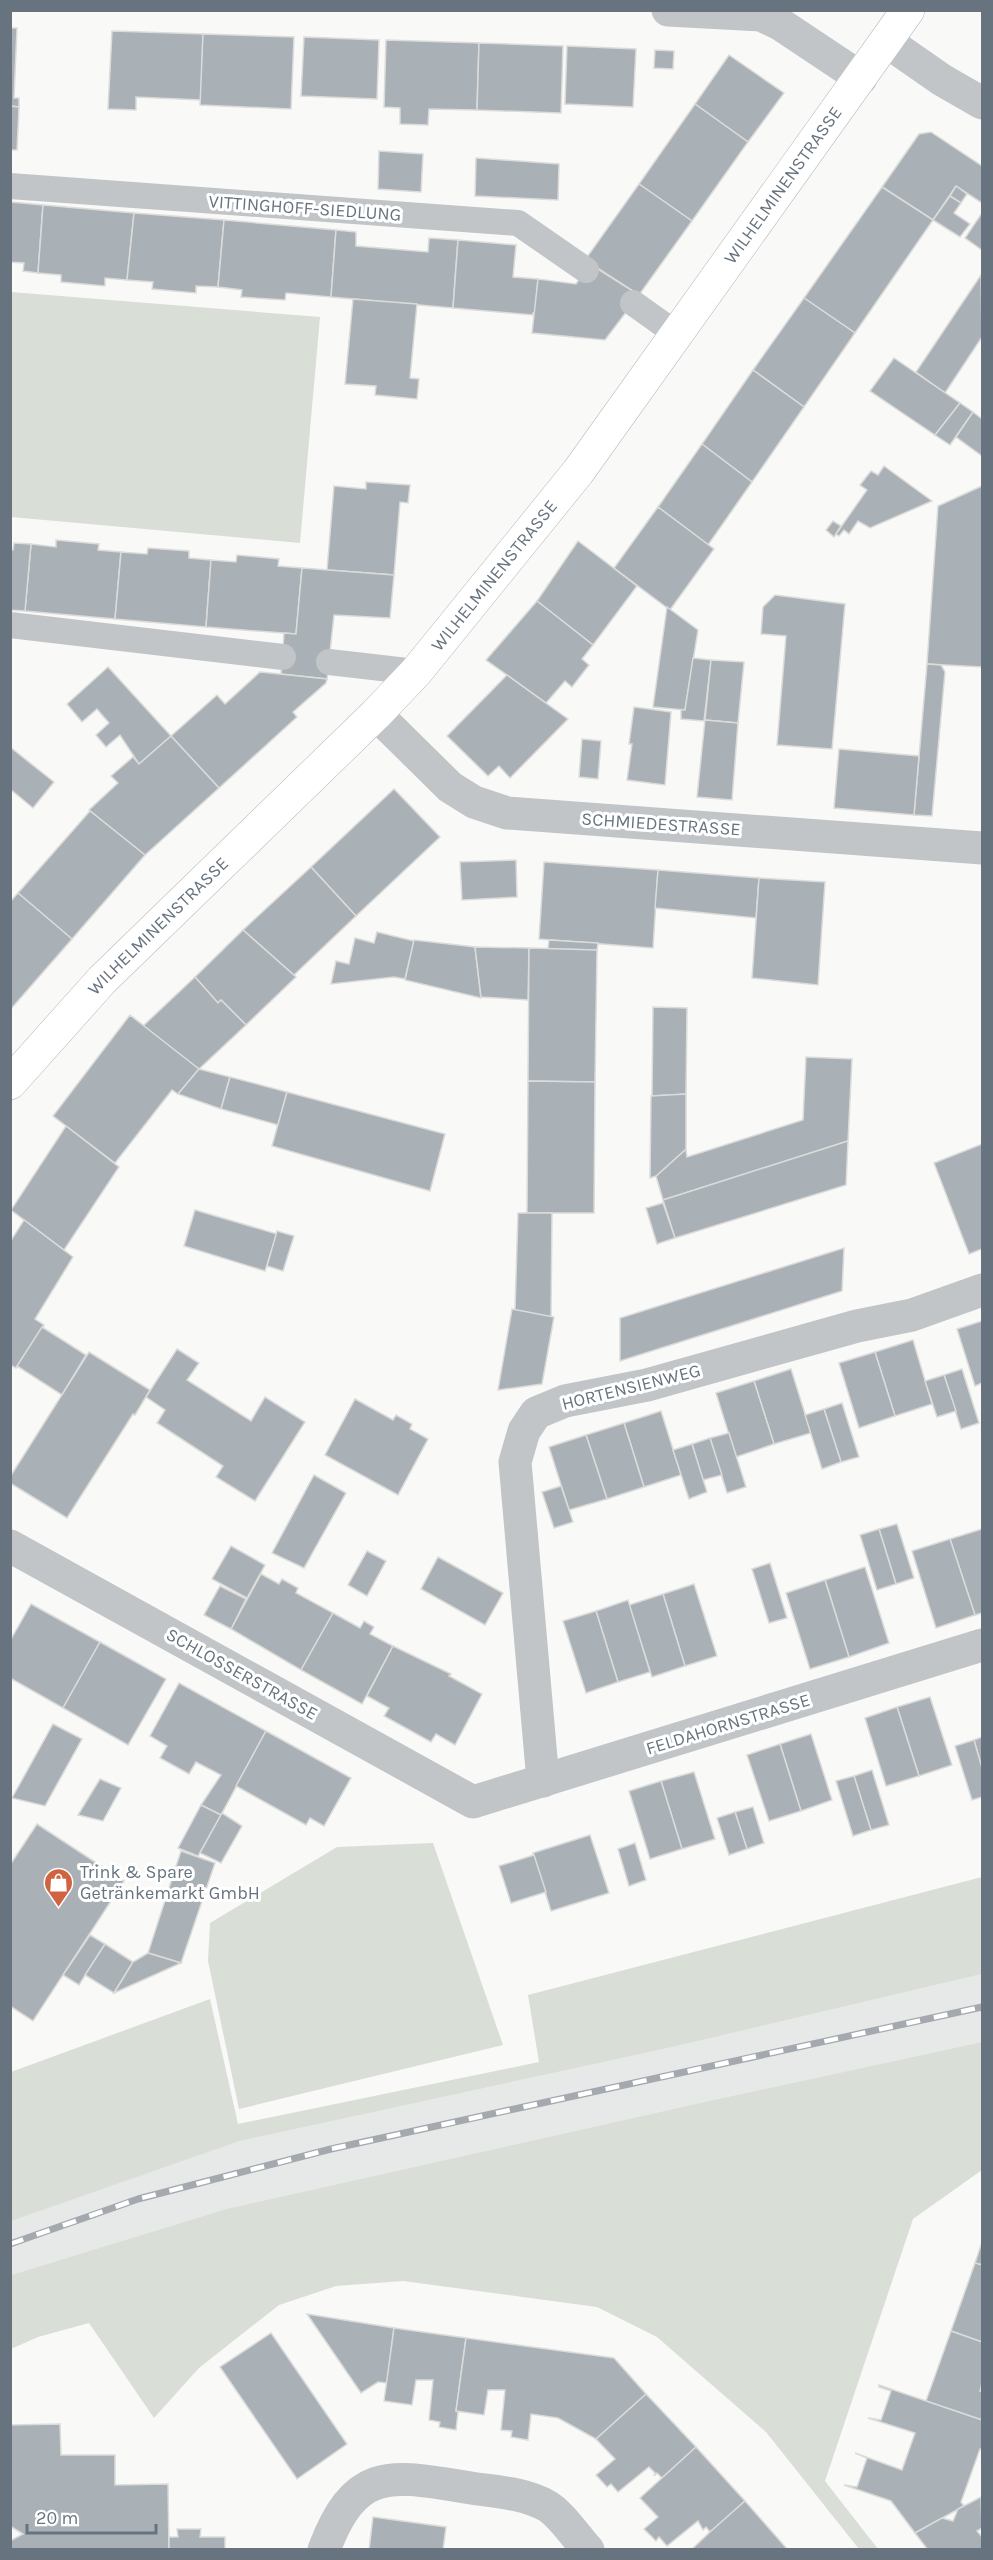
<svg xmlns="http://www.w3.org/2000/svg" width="993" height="2560" font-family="Karla,sans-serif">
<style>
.built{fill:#e7e8e8}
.green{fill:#d9ded7}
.building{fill:#a9b0b6;stroke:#dbdbda;stroke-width:1.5}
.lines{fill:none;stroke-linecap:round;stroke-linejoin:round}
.secondary-casing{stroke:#b4b8bd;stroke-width:34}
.lane{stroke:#c1c5c8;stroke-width:26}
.street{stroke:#c1c5c8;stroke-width:33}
.secondary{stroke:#fff;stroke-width:33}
.rail-casing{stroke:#a3a9ae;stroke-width:7}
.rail{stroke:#fff;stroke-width:4.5;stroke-dasharray:14;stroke-linecap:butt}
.labels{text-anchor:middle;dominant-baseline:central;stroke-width:6;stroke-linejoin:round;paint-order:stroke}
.street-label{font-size:18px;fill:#67747f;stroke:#fff}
.poi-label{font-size:18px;fill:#67747f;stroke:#fff;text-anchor:start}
</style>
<rect width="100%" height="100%" fill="#f9f9f8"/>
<!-- built -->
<polygon class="built" points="982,1974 982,2042 713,2100 226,2209 11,2275 10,2221 240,2141 673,2047"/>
<!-- green -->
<g class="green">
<polygon points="11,292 320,317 300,543 11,517"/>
<polygon points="433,1843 503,2045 239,2109 208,1961 210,1923 337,1847"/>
<polygon points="982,1877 982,1974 673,2047 240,2141 11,2221 11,2072 210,1999 238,2124 539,2062 528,1995"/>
<polygon points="982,2042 982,2170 913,2219 825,2481 878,2549 859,2549 766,2432 657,2337 597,2307 403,2281 336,2286 279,2305 199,2368 154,2418 89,2323 38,2337 11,2349 11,2275 226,2209 713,2100"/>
</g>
<!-- building -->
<g class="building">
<polygon points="10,28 17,28 14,98 19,98 19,107 10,106"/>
<polygon points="112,31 203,34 201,100 136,97 136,110 108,109"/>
<polygon points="203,34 294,37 291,109 200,105"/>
<polygon points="304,37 379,40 377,99 301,96"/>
<polygon points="386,40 479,43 477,110 429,109 428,125 400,124 400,108 384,107"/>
<polygon points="479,43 563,46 561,113 477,110"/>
<polygon points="567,46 636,49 633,107 565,104"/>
<polygon points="655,50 674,51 673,69 654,68"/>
<polygon points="729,55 784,93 748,142 695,104"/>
<polygon points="695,104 748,142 692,221 639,184"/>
<polygon points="10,106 19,107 17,150 10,150"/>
<polygon points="931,132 982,166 982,203 956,186 933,220 882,187 919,134"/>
<polygon points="379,151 423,154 421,192 378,189"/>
<polygon points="476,158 559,164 558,200 475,196"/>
<polygon points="639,184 692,221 639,295 585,260"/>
<polygon points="956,186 967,194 961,203 950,196"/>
<polygon points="882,187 933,220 855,333 804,298"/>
<polygon points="950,196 961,203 954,213 970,224 960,237 933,220"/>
<polygon points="11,202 43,205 38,273 23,271 24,263 10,262"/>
<polygon points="43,205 134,213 127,280 105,278 105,286 61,282 61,275 38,273"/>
<polygon points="134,213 224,220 218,287 196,286 196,293 152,289 153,282 127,280"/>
<polygon points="982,213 982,250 965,238"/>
<polygon points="224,220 336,230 331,297 286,293 285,300 241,297 242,290 218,287"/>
<polygon points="336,230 356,232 356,246 428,252 429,238 458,240 453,308 331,297"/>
<polygon points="458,240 516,245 513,277 538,279 535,313 533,313 533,315 453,308"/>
<polygon points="590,264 639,295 605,340 532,333 538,279 576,284"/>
<polygon points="981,275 982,337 945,393 916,372"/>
<polygon points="804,298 855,333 804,407 753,370"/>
<polygon points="353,299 417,304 410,378 419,379 417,399 375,395 376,386 345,384"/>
<polygon points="894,358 960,403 935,435 870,391"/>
<polygon points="753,370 804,407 752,482 702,444"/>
<polygon points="960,403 973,412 950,445 935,435"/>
<polygon points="973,412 982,419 982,456 956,437"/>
<polygon points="702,444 752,482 708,545 658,507"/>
<polygon points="884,466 932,501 870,528 858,521 849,534 844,530 839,536 836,534 867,490 860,485 871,471 878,475"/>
<polygon points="366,482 410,485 408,503 400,502 394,575 327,570 334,486 366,489"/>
<polygon points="982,486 982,667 927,664 938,506"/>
<polygon points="658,507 714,549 670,610 614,568"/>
<polygon points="833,521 841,526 834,537 826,530"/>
<polygon points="56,540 99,544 98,550 121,552 115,619 25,611 31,544 56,547"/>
<polygon points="578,541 637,586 593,645 537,601"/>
<polygon points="14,543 31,544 25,611 10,610 10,550 13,550"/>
<polygon points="148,548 189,551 189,558 211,560 206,627 115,619 121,552 147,554"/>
<polygon points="237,555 279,559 278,566 302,568 296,634 206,627 211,560 236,562"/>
<polygon points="302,568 394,575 390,618 334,615 327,679 281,674 284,633 296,634"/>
<polygon points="775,595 845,604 832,749 777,745 786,636 761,634 763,607"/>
<polygon points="537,601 593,645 582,659 589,665 572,687 565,681 546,703 486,660"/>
<polygon points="667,607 698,630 685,710 653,707"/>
<polygon points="693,658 711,660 704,721 681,719 681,710 685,710"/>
<polygon points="711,660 744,662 738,723 705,720"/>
<polygon points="927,664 941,665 945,672 932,816 914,815"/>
<polygon points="108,667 171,736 139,764 120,735 106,747 96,735 109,723 97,709 82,722 67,704"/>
<polygon points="260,672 327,679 326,683 293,712 297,717 219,788 171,736 217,695 225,704"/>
<polygon points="507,675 568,719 510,778 499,766 488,776 447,736"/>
<polygon points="634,707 671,712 665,785 627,780 632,744 629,744"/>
<polygon points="705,720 738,723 732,800 697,797"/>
<polygon points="171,736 219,788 145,855 89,810 118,783 111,776 133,757 139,764"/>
<polygon points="582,739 601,741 598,779 579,777"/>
<polygon points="10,747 54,782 33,808 10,789"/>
<polygon points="839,749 919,756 914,815 834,808"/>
<polygon points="394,789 440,837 356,916 311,867"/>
<polygon points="90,811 145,855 72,939 18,893"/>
<polygon points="516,860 517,897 462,900 460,862"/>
<polygon points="544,862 658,870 653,948 539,939"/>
<polygon points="311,867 356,916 294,975 243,930"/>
<polygon points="658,870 759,878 756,918 655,908"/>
<polygon points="759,878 825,882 818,985 752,978"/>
<polygon points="18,893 72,939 10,1010 10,902"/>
<polygon points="243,930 296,977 246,1025 221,1000 218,1003 195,977"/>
<polygon points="377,932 414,941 405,979 394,977 331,984 336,961 349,964 355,938 374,943"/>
<polygon points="414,940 475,947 481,998 405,980"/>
<polygon points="549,940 598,943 597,950 548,949"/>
<polygon points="475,947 529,948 528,1000 481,997"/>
<polygon points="529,948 597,950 595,1082 528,1081"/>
<polygon points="195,977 218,1003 221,1000 246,1025 199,1069 143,1026"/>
<polygon points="653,1007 687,1008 686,1094 652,1096"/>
<polygon points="130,1015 199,1069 178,1094 172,1090 115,1163 53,1116"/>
<polygon points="806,1057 852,1059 848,1141 663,1200 656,1176 686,1149 687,1157 803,1120"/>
<polygon points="199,1069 230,1077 221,1109 178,1094"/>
<polygon points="230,1077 287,1092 278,1125 221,1109"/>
<polygon points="528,1081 595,1082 594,1213 527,1213"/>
<polygon points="287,1092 445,1134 430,1191 272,1146"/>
<polygon points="686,1094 686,1149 656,1176 650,1178 651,1096"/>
<polygon points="66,1126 119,1167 64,1250 11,1210"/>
<polygon points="848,1141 846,1185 675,1238 663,1200"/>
<polygon points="982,1144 982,1249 969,1254 934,1163"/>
<polygon points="663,1203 675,1238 657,1244 646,1208"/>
<polygon points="195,1210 277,1234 265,1271 184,1246"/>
<polygon points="518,1213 552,1213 551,1317 515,1310"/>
<polygon points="24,1220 73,1257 35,1319 44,1325 16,1368 10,1365 10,1242"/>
<polygon points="277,1231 294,1236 283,1271 267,1266"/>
<polygon points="844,1248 842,1291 620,1361 620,1318"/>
<polygon points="512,1309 554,1317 542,1384 498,1390"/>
<polygon points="982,1321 982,1383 975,1386 957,1329"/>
<polygon points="42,1327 86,1355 62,1395 17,1366"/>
<polygon points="913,1340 932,1404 895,1416 875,1352"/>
<polygon points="177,1349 199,1363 187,1380 251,1421 265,1397 305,1422 255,1501 216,1477 223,1466 157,1423 165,1410 146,1397"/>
<polygon points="89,1352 150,1390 135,1415 133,1414 67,1518 10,1483 10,1477"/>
<polygon points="875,1352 895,1416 859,1428 839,1363"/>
<polygon points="791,1369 811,1433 774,1444 754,1381"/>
<polygon points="962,1369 979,1423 961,1429 944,1375"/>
<polygon points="944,1375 956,1411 937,1417 925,1381"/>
<polygon points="754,1381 774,1444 736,1457 716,1393"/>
<polygon points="355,1399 393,1420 396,1415 412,1424 410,1429 428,1439 398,1495 325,1455"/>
<polygon points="842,1403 859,1457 841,1462 824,1409"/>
<polygon points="824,1409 841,1462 822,1469 805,1415"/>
<polygon points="661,1411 681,1475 644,1487 624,1423"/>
<polygon points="624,1423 644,1487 607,1499 586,1435"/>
<polygon points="729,1433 746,1487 727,1493 710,1438"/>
<polygon points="586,1435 607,1499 569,1510 549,1447"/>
<polygon points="710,1438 722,1475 703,1480 692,1444"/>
<polygon points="692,1444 707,1492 689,1499 673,1450"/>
<polygon points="314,1475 346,1493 304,1568 272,1553"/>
<polygon points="561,1486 573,1522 554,1528 542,1492"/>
<polygon points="897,1524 914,1578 896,1584 879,1529"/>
<polygon points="879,1529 896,1584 877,1590 860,1535"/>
<polygon points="982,1529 982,1613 975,1615 950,1539"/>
<polygon points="950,1539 975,1615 936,1628 912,1551"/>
<polygon points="231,1546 265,1565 247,1598 212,1579"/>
<polygon points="367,1551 386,1561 367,1596 348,1585"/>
<polygon points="438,1557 503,1593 485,1625 421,1589"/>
<polygon points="770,1563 787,1618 769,1623 752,1569"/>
<polygon points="865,1567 889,1643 849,1657 825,1580"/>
<polygon points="261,1574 279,1584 282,1579 298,1588 296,1593 333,1613 301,1670 231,1629"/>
<polygon points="825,1580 849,1657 810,1669 786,1593"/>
<polygon points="694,1584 717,1656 685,1666 663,1594"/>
<polygon points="220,1586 246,1599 231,1629 204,1615"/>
<polygon points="663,1594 685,1666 652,1677 629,1605"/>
<polygon points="628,1600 650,1672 618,1682 596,1611"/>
<polygon points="31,1604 100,1642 63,1708 10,1678 10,1641"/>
<polygon points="596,1611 618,1682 586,1693 563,1621"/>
<polygon points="333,1613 360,1628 364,1621 374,1627 370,1634 393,1646 362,1704 301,1670"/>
<polygon points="100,1642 166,1679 128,1745 63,1708"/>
<polygon points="393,1646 451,1674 449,1676 482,1694 455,1745 436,1734 431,1742 384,1716 389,1708 367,1696"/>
<polygon points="179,1683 266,1731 221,1815 201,1805 221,1775 196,1762 189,1774 160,1758 167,1746 150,1736"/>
<polygon points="930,1697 952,1765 919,1776 897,1707"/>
<polygon points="897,1707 919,1776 886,1786 865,1718"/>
<polygon points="53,1724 82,1739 45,1806 12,1798"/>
<polygon points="266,1731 351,1778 324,1826 310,1818 306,1825 236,1786"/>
<polygon points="811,1734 832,1800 801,1811 780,1744"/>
<polygon points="982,1737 982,1768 974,1740"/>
<polygon points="974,1740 982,1768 982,1797 972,1800 955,1746"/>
<polygon points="780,1744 801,1811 769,1821 747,1755"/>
<polygon points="872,1770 889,1825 871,1830 854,1776"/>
<polygon points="694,1772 715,1839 682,1849 661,1781"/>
<polygon points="854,1776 871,1830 853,1836 836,1781"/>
<polygon points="100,1779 121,1788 103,1821 78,1815"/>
<polygon points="661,1781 682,1849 650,1859 629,1791"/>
<polygon points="201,1805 221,1815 198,1856 178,1848"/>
<polygon points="753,1807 764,1843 747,1849 735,1812"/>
<polygon points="735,1812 747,1849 729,1855 717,1818"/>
<polygon points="222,1813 242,1826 221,1863 200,1853"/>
<polygon points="37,1824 124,1881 33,2021 10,2006 10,1865"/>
<polygon points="590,1835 609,1893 551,1911 533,1853"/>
<polygon points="635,1843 646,1880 629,1886 618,1849"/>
<polygon points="181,1851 215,1863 181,1963 148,1953"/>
<polygon points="534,1855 546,1892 511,1903 499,1866"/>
<polygon points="90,1935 105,1944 79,1985 63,1975"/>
<polygon points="105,1944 133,1962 114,1993 85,1975"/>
<polygon points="148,1953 181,1963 114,1993 133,1962"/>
<polygon points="982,2242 982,2265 975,2263"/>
<polygon points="975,2263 982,2265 982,2342 951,2331"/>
<polygon points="307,2314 394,2328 387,2383 378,2382 361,2393"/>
<polygon points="394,2328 466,2338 456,2411 458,2412 456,2430 439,2427 440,2422 429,2420 433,2380 416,2380 412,2405 384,2401"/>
<polygon points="951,2331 982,2342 982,2383 980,2391 982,2392 982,2420 926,2401"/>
<polygon points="271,2333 347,2444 297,2479 220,2367"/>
<polygon points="466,2338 614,2358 646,2394 596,2439 558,2418 531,2414 528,2440 511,2437 512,2431 501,2430 505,2390 488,2390 484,2415 456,2411"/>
<polygon points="879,2385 982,2420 982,2450 980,2449 961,2502 964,2506 915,2533 891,2501 844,2485 857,2487 867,2458 855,2453 902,2470 915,2433 868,2418 881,2420 891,2391 879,2387"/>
<polygon points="646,2394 696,2447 662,2478 657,2473 654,2476 655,2473 649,2467 618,2492 611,2484 607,2487 596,2475 615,2459 596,2439"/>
<polygon points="60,2424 61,2455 115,2455 115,2485 168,2484 169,2550 10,2550 10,2541 23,2534 10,2526 10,2425"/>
<polygon points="696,2447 745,2501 710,2532 706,2527 703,2530 698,2521 667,2546 659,2537 656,2541 644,2529 658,2517 640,2498"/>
<polygon points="981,2497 982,2528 977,2531 982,2537 982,2550 928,2550 915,2533 942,2518 953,2521 958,2509"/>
<polygon points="745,2501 788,2550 691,2550 710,2532"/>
<polygon points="373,2517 446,2527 443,2550 369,2550"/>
<polygon points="177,2529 201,2529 200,2537 225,2537 225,2550 169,2550 169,2537 178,2537"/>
</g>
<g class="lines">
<defs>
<g id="secondary">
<path id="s1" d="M10,1083L102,980L376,714L416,672L578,472L908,10"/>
</g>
</defs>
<!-- secondary casing -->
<use href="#secondary" class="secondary-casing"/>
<!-- lane -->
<g class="lane">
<polyline points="10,186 518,223 586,270"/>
<polyline points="633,303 678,335"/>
<polyline points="10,625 283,657"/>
<polyline points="329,662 416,672"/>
</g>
<!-- street -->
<g class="street">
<polyline points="668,10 761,15 780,24 861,78"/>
<polyline points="886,41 942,80 982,103"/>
<polyline points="376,714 450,787 474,802 507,813 982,848"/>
<polyline points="10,1546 473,1802 982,1645"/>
<polyline points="543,1781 515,1462 524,1431 536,1413 565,1401 647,1385 857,1326 912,1315 982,1290"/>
<path d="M324,2550C356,2463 394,2476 471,2488C497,2492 524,2493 547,2506C560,2513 577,2538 588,2550"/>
</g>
<!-- secondary -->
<use href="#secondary" class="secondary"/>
<defs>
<polyline id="rail" points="10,2244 138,2199 331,2149 982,2007"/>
</defs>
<!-- rail casing -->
<use href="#rail" class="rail-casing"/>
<!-- rail -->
<use href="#rail" class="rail"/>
</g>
<!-- icons -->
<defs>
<symbol id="shop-pin" viewBox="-11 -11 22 30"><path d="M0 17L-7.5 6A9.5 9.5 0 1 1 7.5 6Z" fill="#d06440" stroke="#fff"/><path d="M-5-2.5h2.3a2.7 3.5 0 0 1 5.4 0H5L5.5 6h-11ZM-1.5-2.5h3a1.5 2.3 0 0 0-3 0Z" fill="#fff"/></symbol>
</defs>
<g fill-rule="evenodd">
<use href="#shop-pin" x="42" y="1866" width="33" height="45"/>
</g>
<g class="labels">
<!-- street labels -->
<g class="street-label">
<text stroke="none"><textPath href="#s1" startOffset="1188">WILHELMINENSTRASSE</textPath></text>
<text transform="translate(305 208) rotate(4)">VITTINGHOFF-SIEDLUNG</text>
<text stroke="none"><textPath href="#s1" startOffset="702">WILHELMINENSTRASSE</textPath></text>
<text transform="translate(661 824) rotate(4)">SCHMIEDESTRASSE</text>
<text stroke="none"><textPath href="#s1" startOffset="216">WILHELMINENSTRASSE</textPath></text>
<text transform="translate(631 1387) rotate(-14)">HORTENSIENWEG</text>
<text transform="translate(242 1674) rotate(29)">SCHLOSSERSTRASSE</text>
<text transform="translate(728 1724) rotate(-17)">FELDAHORNSTRASSE</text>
</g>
<!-- poi labels -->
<g class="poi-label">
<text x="80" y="1872">Trink &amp; Spare<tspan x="80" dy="21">Getränkemarkt GmbH</tspan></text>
</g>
</g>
<!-- border -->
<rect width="993" height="2560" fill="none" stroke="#67747f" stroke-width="24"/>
<!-- scale -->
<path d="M27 2524v9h129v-9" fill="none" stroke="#67747f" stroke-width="3"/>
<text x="36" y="2524" font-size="18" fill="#67747f" stroke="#ffffff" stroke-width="4.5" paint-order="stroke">20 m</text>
</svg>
